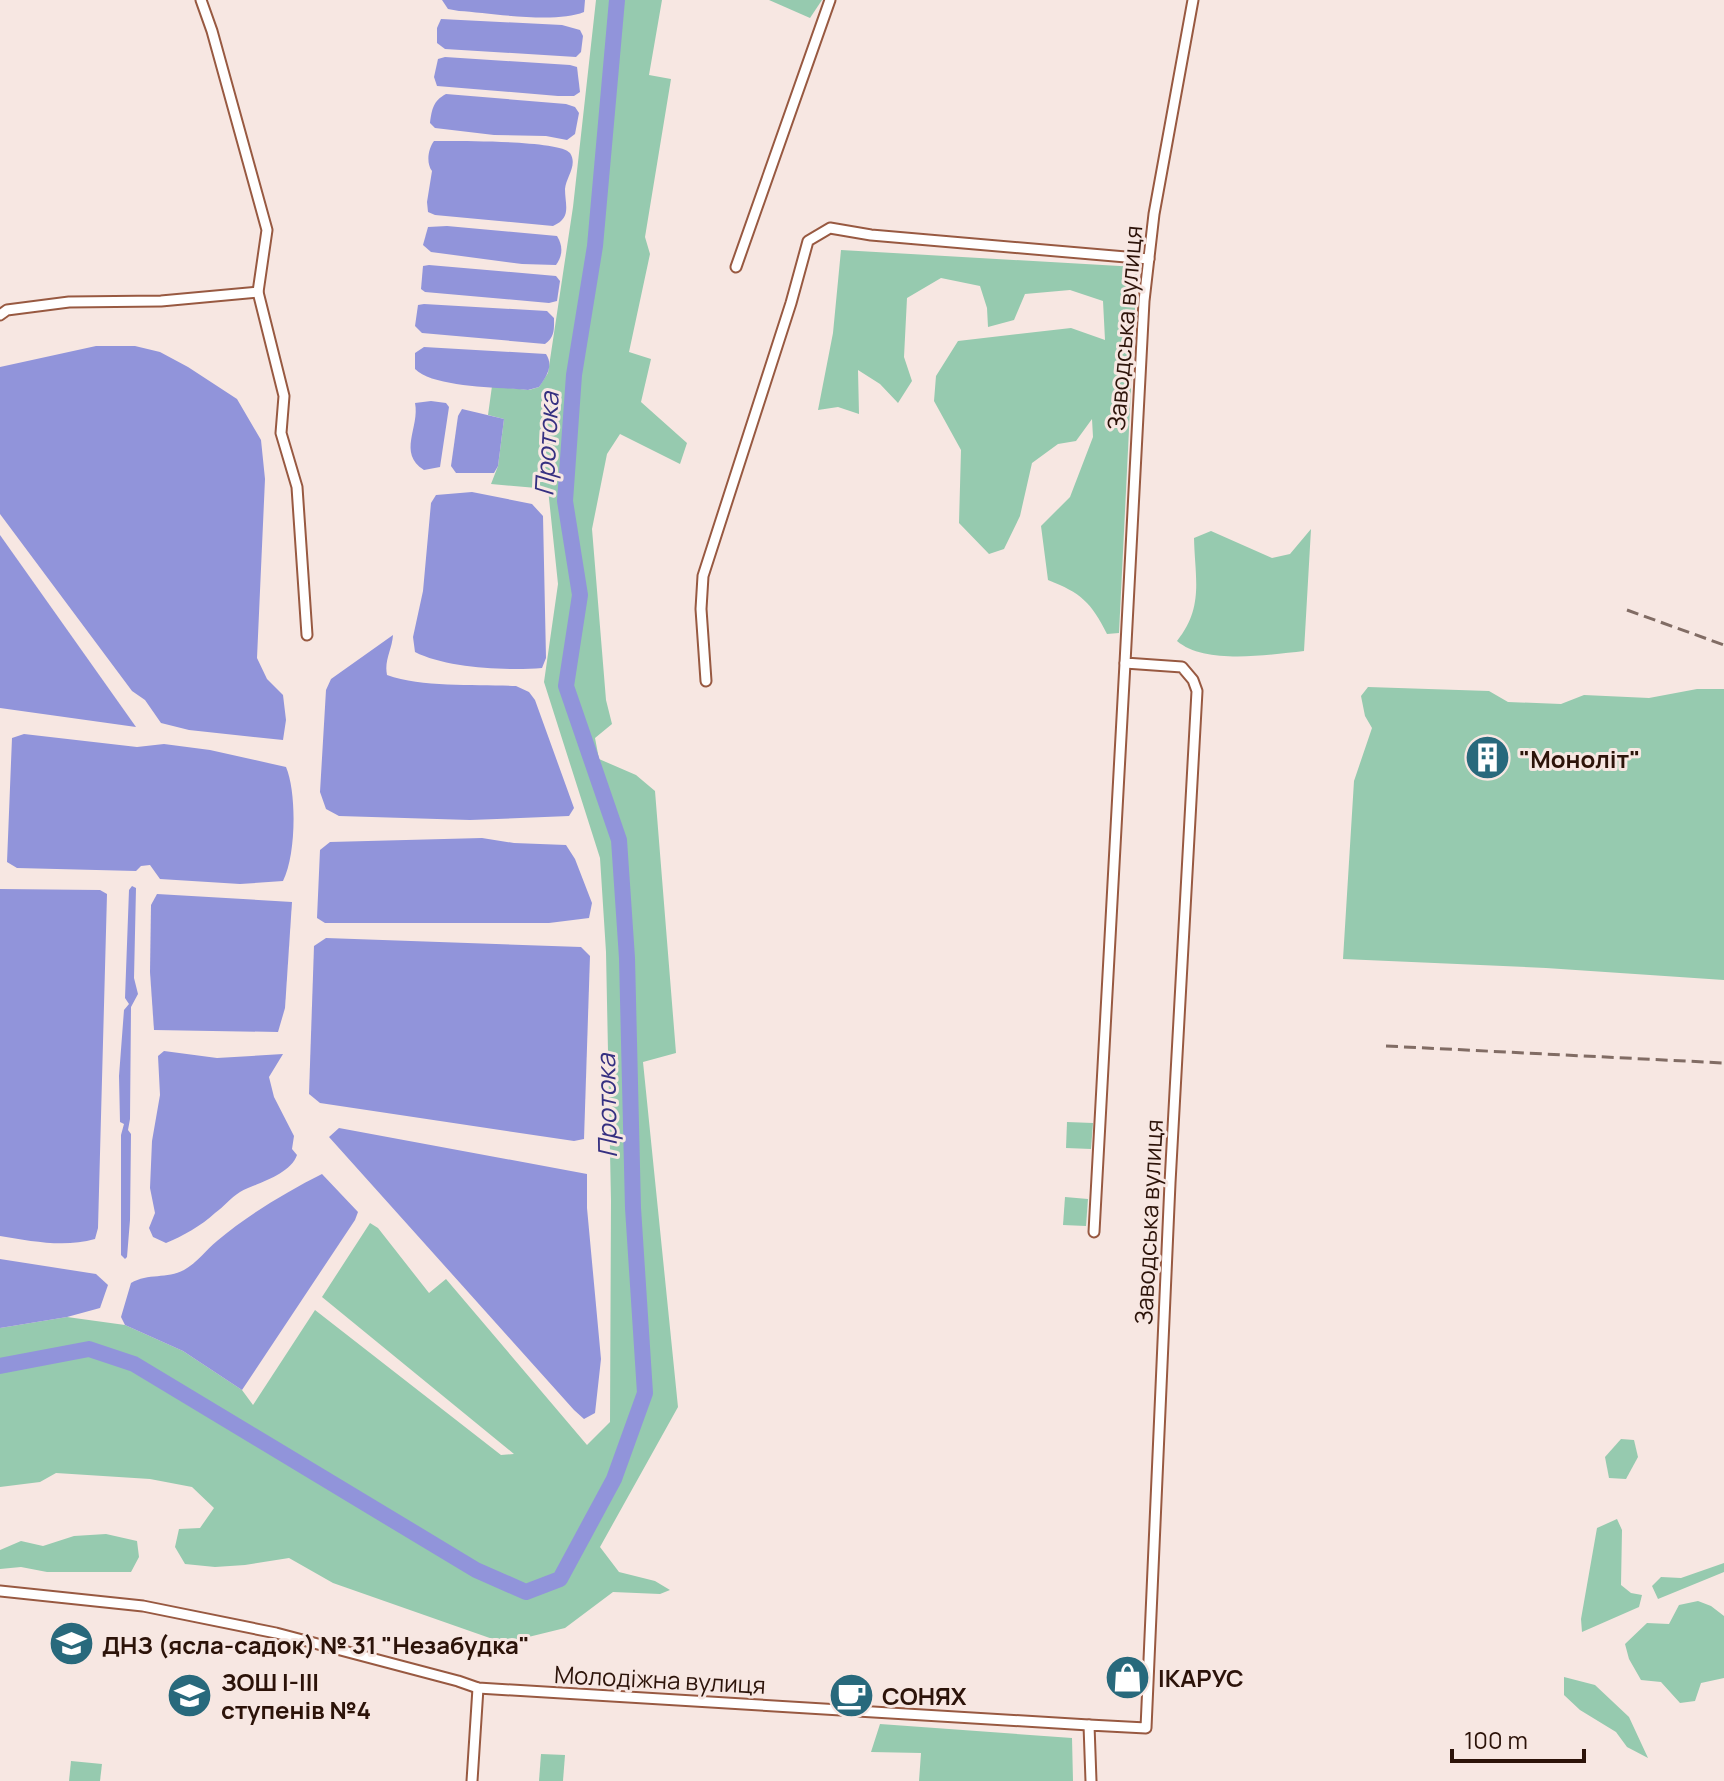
<svg xmlns="http://www.w3.org/2000/svg" width="1724" height="1781" font-family="Manrope,sans-serif">
<style>
.green{fill:#96caaf}
.water{fill:#9194da}
.lines{fill:none;stroke-linecap:round;stroke-linejoin:round}
.river{stroke:#9194da;stroke-width:16}
.street-casing{stroke:#985941;stroke-width:13}
.street{stroke:#fff;stroke-width:9}
.rail{stroke:#816c64;stroke-width:3;stroke-dasharray:12 6;stroke-linecap:butt}
.labels{text-anchor:middle;dominant-baseline:central;stroke-width:6;stroke-linejoin:round;paint-order:stroke}
.street-label{font-size:24px;fill:#2c1309;stroke:#f7e7e2}
.poi-label{font-size:24px;font-weight:bold;fill:#2c1309;stroke:#f7e7e2;text-anchor:start}
.water-label{font-size:26px;font-style:italic;fill:#363081;stroke:#f7e7e2}
</style>
<rect width="100%" height="100%" fill="#f7e7e2"/>
<!-- green -->
<g class="green">
<polygon points="596,0 662,0 649,75 671,79 645,237 650,254 629,352 651,359 641,402 687,443 680,464 620,434 607,454 592,529 606,700 612,724 595,738 599,759 636,775 655,791 676,1053 643,1062 678,1407 600,1547 619,1572 655,1581 670,1590 660,1594 613,1592 565,1628 504,1643 333,1583 289,1558 245,1565 215,1567 185,1564 175,1547 179,1529 200,1528 214,1508 192,1487 150,1479 56,1473 40,1482 0,1487 0,1328 67,1317 125,1325 183,1351 242,1390 253,1405 315,1310 501,1455 514,1454 322,1297 370,1223 378,1228 429,1293 446,1279 587,1445 610,1422 611,1201 606,952 600,858 544,682 558,584 548,489 491,484 498,466 504,419 488,415 492,386 529,390 539,387 548,373 573,207"/>
<polygon points="769,0 822,0 810,18"/>
<path d="M841,250L1137,267L1119,633L1107,634C1091,602 1081,593 1048,580L1041,526L1070,497L1093,437L1092,419L1076,441L1058,444L1032,463L1020,516L1004,549L989,554L959,523L961,450L934,401L936,376L958,341L1071,328L1105,340L1103,301L1070,290L1025,294L1014,320L988,327L987,308L980,286L941,278L907,298L904,357L912,381L898,403L880,384L858,370L859,414L838,407L818,410L833,333Z"/>
<path d="M1311,529L1304,651C1268,655 1205,665 1177,641C1204,607 1195,579 1194,538L1211,531L1272,558L1290,554Z"/>
<polygon points="1368,687 1489,691 1508,702 1561,704 1584,695 1649,698 1697,689 1724,689 1724,980 1546,968 1343,959 1354,781 1372,728 1365,716 1361,696"/>
<polygon points="1067,1122 1093,1123 1091,1149 1066,1148"/>
<polygon points="1065,1197 1088,1199 1086,1226 1063,1225"/>
<polygon points="1621,1439 1634,1440 1638,1457 1626,1479 1609,1478 1605,1457"/>
<polygon points="1617,1519 1622,1530 1621,1585 1631,1593 1642,1595 1639,1607 1582,1632 1581,1619 1597,1528"/>
<polygon points="106,1534 137,1541 139,1557 131,1572 47,1572 21,1567 0,1569 0,1550 21,1541 43,1546 74,1536"/>
<polygon points="1724,1563 1724,1572 1658,1599 1652,1586 1661,1577 1681,1578"/>
<polygon points="1698,1601 1711,1606 1724,1616 1724,1678 1701,1683 1695,1701 1680,1703 1661,1682 1641,1680 1629,1659 1625,1644 1647,1623 1669,1624 1679,1605"/>
<polygon points="1564,1677 1595,1685 1629,1717 1648,1758 1627,1747 1616,1732 1580,1710 1564,1695"/>
<polygon points="880,1724 1072,1738 1073,1781 919,1781 921,1753 871,1752"/>
<polygon points="541,1754 565,1755 563,1781 539,1781"/>
<polygon points="71,1761 102,1764 100,1781 69,1781"/>
</g>
<!-- water -->
<g class="water">
<path d="M442,0H585L584,12C555,24 491,13 459,11L448,9Z"/>
<polygon points="441,19 562,25 580,30 583,36 581,52 576,57 445,49 437,43 437,28"/>
<polygon points="445,57 570,65 577,67 580,92 574,96 558,96 437,86 434,77 438,59"/>
<path d="M446,94L566,104L575,107L579,113L575,134L567,140L546,136L494,135L435,128L430,123C432,109 433,101 446,94Z"/>
<path d="M434,141C455,141 560,140 570,153C578,165 566,177 565,189C565,205 572,218 553,226L435,215L428,212L427,202L432,171C426,163 428,149 434,141Z"/>
<path d="M447,226L557,236C563,246 563,255 556,265L522,264L431,252L423,245L428,227Z"/>
<polygon points="429,265 556,276 560,281 557,301 549,303 425,292 421,289 423,266"/>
<path d="M424,304L547,311L554,318C554,329 555,337 545,344L422,333L415,326L418,305Z"/>
<polygon points="96,346 135,346 160,352 188,367 237,399 261,440 265,479 257,658 267,679 283,695 286,720 283,740 189,730 161,723 145,700 132,691 0,514 0,367"/>
<path d="M424,347L546,354C554,366 546,377 539,387L528,390C500,387 434,388 415,369V353Z"/>
<path d="M431,401L446,403L449,407L440,467L424,470C397,453 420,427 415,403Z"/>
<polygon points="462,409 504,419 498,466 494,473 456,473 451,466 458,416"/>
<path d="M472,492L532,504L543,516L546,658L542,668C507,671 446,668 415,652L413,637L423,591L431,503L436,495Z"/>
<polygon points="0,535 136,727 0,708"/>
<path d="M393,635C392,650 384,660 387,675C424,688 477,684 516,686L529,692L535,700L574,808L569,816L470,820L339,816L326,809L320,792L326,690L331,679Z"/>
<path d="M24,734L137,747L164,744L210,750L286,767C297,793 296,856 283,881L240,884L160,879L150,865L141,866L136,871L17,868L7,862L12,738Z"/>
<polygon points="482,838 514,843 566,845 575,859 592,903 589,918 549,923 325,923 317,918 320,850 330,842"/>
<polygon points="132,886 136,888 134,978 138,994 131,1007 130,1119 128,1130 131,1134 130,1220 127,1257 125,1259 121,1255 121,1135 124,1124 120,1122 119,1076 124,1010 129,1004 125,998 129,890"/>
<path d="M0,889L100,890L107,894L98,1228L95,1239C64,1248 31,1241 0,1236Z"/>
<polygon points="157,894 292,902 285,1008 278,1032 154,1030 150,972 151,905"/>
<polygon points="326,938 581,947 590,956 584,1139 574,1141 320,1103 309,1094 314,946"/>
<path d="M164,1051L217,1058L283,1054L269,1077L274,1097L294,1136L292,1149L297,1155C290,1175 257,1183 240,1192C230,1198 224,1207 215,1213C201,1226 183,1236 166,1243L153,1237L149,1228L155,1213L150,1188L152,1141L160,1095L158,1056Z"/>
<polygon points="339,1128 587,1174 587,1208 601,1359 595,1413 584,1419 574,1410 329,1137"/>
<path d="M322,1174L358,1212L355,1220L242,1390L183,1351L125,1325L121,1317L131,1283C148,1273 167,1279 184,1270C197,1263 206,1250 217,1241C248,1215 286,1192 322,1174Z"/>
<polygon points="0,1259 96,1274 108,1285 100,1308 67,1317 0,1328"/>
</g>
<g class="lines">
<!-- river -->
<polyline class="river" points="0,1366 89,1349 134,1364 476,1570 526,1592 560,1579 614,1479 645,1393 633,1208 627,958 619,840 566,686 580,595 565,501 574,375 595,246 617,0"/>
<defs>
<g id="street">
<polyline points="201,0 212,31 267,230 258,292 284,396 281,433 297,487 307,635"/>
<polyline points="736,267 830,0"/>
<polyline points="0,315 7,310 69,302 161,301 258,292"/>
<polyline points="706,681 701,609 703,576 791,303 808,241 830,228 871,235 1149,259"/>
<polyline points="1094,1232 1125,663"/>
<polyline points="0,1591 143,1606 276,1633 458,1681 478,1688 1089,1725"/>
<polyline points="472,1781 478,1688"/>
<polyline points="1091,1781 1089,1725 1146,1728 1170,1183 1197,691 1193,680 1182,667 1125,663 1144,301 1154,214 1193,0"/>
</g>
</defs>
<!-- street casing -->
<use href="#street" class="street-casing"/>
<!-- street -->
<use href="#street" class="street"/>
<!-- rail -->
<g class="rail">
<polyline points="1627,610 1724,645"/>
<polyline points="1386,1046 1724,1063"/>
</g>
</g>
<!-- icons -->
<defs>
<symbol id="building-disc" viewBox="-11 -11 22 22"><circle r="9.5" fill="#28697c" stroke="#f7e7e2"/><path d="M-4-6H4V6H1V3H-1V6H-4ZM-2.5-4.3h1.7v1.8h-1.7ZM.8-4.3h1.7v1.8H.8ZM-2.5-1h1.7V.8h-1.7ZM.8-1h1.7V.8H.8Z" fill="#fff"/></symbol>
<symbol id="school-disc" viewBox="-11 -11 22 22"><circle r="9.5" fill="#28697c" stroke="#f7e7e2"/><path d="M0-5L7-2L0 1L-7-2ZM-4 1L0 2.5L4 1V4Q0 6-4 4Z" fill="#fff"/></symbol>
<symbol id="shop-disc" viewBox="-11 -11 22 22"><circle r="9.5" fill="#28697c" stroke="#f7e7e2"/><path d="M-5-2.5h2.3a2.7 3.5 0 0 1 5.4 0H5L5.5 6h-11ZM-1.5-2.5h3a1.5 2.3 0 0 0-3 0Z" fill="#fff"/></symbol>
<symbol id="cafe-disc" viewBox="-11 -11 22 22"><circle r="9.5" fill="#28697c" stroke="#f7e7e2"/><path d="M-5.5-4.5H6V0H3Q3 3.5 0 3.5H-2.5Q-5.5 3.5-5.5 0ZM3-3.2v2h1.7v-2ZM-6 4.5H4V6H-6Z" fill="#fff"/></symbol>
</defs>
<g fill-rule="evenodd">
<use href="#building-disc" x="1462" y="732" width="51" height="51"/>
<use href="#school-disc" x="46" y="1618" width="51" height="51"/>
<use href="#shop-disc" x="1102" y="1652" width="51" height="51"/>
<use href="#school-disc" x="164" y="1670" width="51" height="51"/>
<use href="#cafe-disc" x="826" y="1670" width="51" height="51"/>
</g>
<g class="labels">
<!-- street labels -->
<g class="street-label">
<text transform="translate(1124 328) rotate(-85)">Заводська вулиця</text>
<text transform="translate(1148 1222) rotate(-87)">Заводська вулиця</text>
<text transform="translate(660 1679) rotate(3)">Молодіжна вулиця</text>
</g>
<!-- poi labels -->
<g class="poi-label">
<text x="1519" y="758">"Моноліт"</text>
<text x="102" y="1644">ДНЗ (ясла-садок) № 31 "Незабудка"</text>
<text x="1158" y="1677">ІКАРУС</text>
<text x="221" y="1681">ЗОШ І-ІІІ<tspan x="221" dy="28">ступенів №4</tspan></text>
<text x="882" y="1695">СОНЯХ</text>
</g>
<!-- water labels -->
<g class="water-label">
<text transform="translate(546 444) rotate(-87)">Протока</text>
<text transform="translate(606 1106) rotate(-91)">Протока</text>
</g>
</g>
<!-- scale -->
<path d="M1452 1749v12h132v-12" fill="none" stroke="#2c1309" stroke-width="4"/>
<text x="1464" y="1749" font-size="24" fill="#2c1309" stroke="#f7e7e2" stroke-width="6" paint-order="stroke">100 m</text>
</svg>
